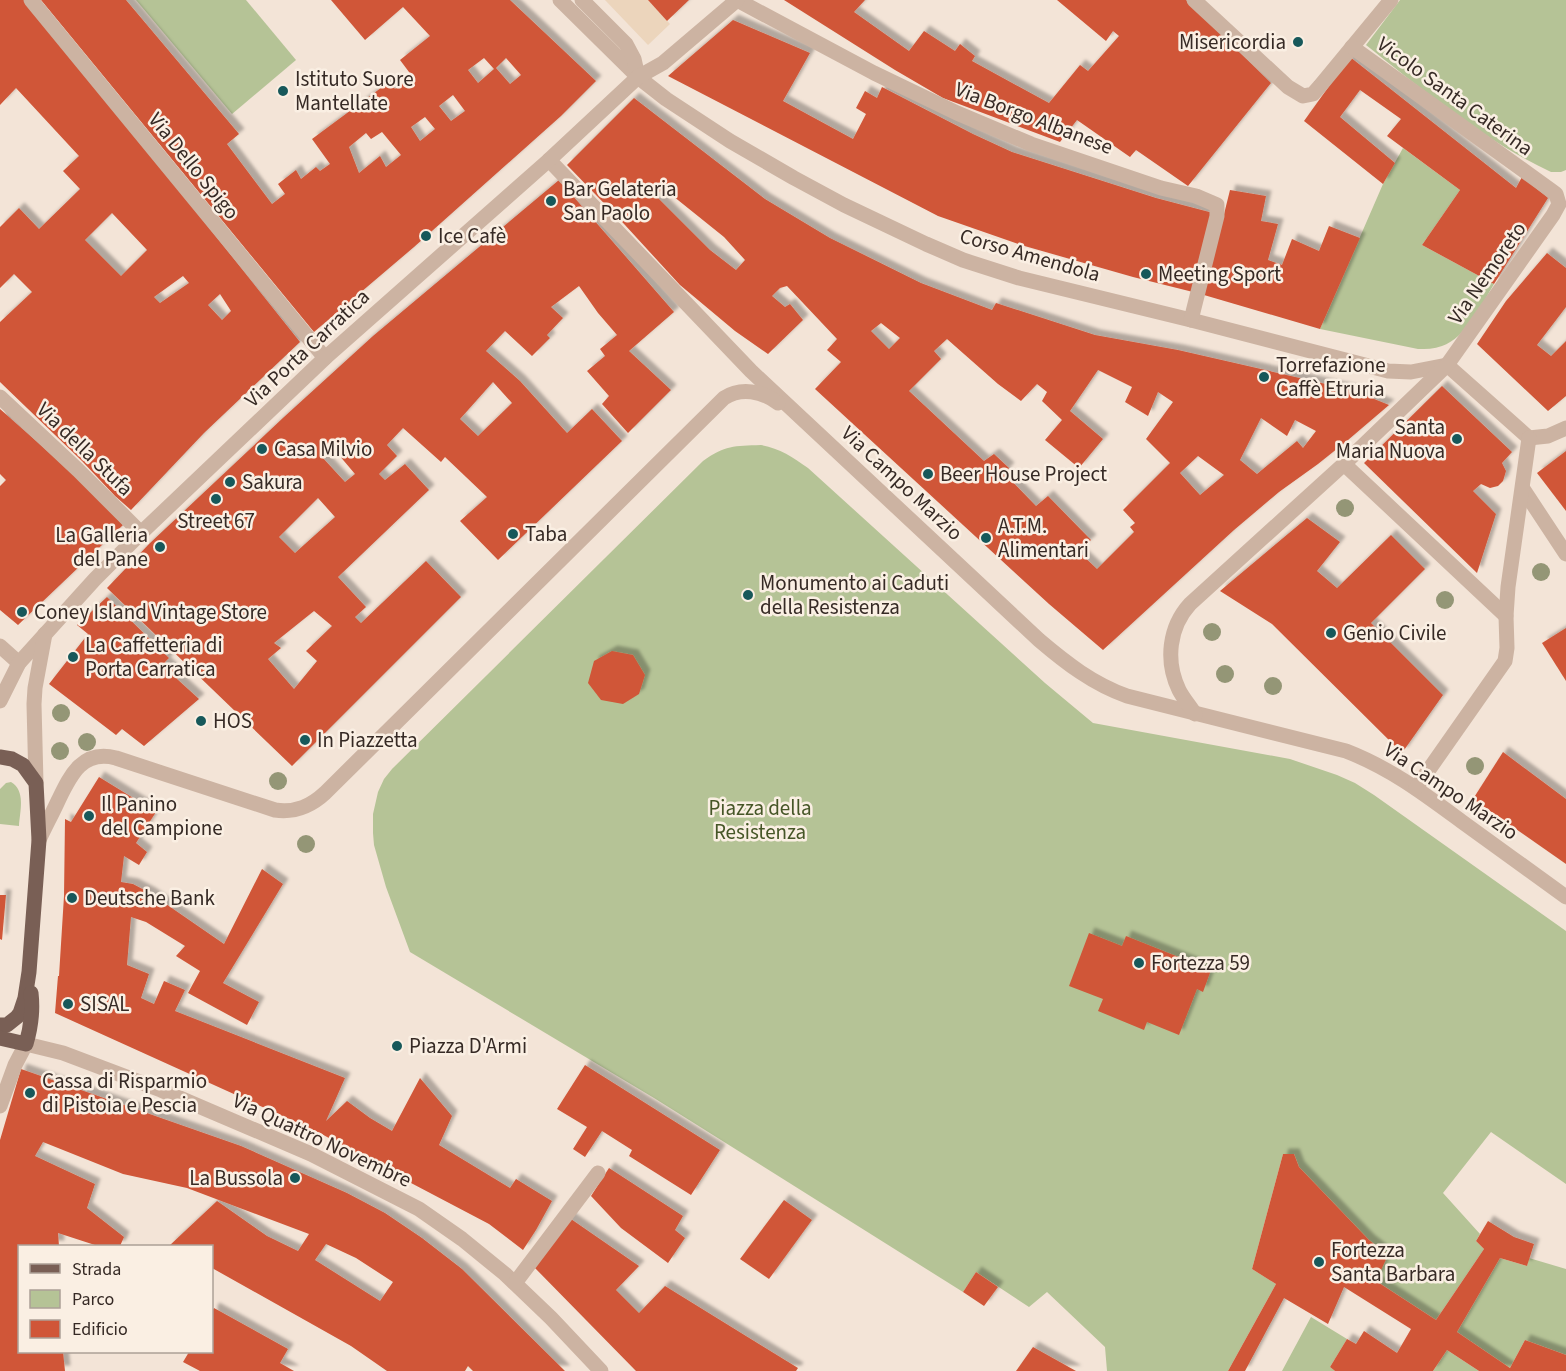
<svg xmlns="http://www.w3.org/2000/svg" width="1566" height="1371" font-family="'Source Sans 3',sans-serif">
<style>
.green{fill:#b5c396}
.plaza{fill:#ecd5bc}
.building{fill:#d05638;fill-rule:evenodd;filter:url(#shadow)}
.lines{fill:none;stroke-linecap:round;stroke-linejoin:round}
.minor{stroke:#ccb3a2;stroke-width:15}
.major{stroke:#795f55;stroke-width:15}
.tree{fill:#949676}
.poi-dot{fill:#17585a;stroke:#faefe3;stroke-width:2}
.labels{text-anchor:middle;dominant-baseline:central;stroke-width:5;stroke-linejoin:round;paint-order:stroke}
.poi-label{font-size:21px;fill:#362a25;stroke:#faefe3;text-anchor:start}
.street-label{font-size:21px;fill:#362a25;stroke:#faefe3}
.park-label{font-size:21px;fill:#465627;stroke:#faefe3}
</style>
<defs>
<filter id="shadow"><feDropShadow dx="5.5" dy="-5.5" stdDeviation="1.5" flood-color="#0004"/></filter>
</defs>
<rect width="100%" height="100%" fill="#f3e4d7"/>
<!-- green -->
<g class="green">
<polygon points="136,0 246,0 296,60 232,114"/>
<path d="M1400,0H1566V170L1561,172H1551C1483,140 1424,91 1366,45Z"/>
<path d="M1403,148L1460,190L1422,245L1494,284C1482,304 1466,338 1442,346C1434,349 1426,349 1418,349L1320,329L1383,184Z"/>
<path d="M761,445C779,448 793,457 808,468L1045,683L1093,723L1290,759L1337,775L1355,783L1374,795L1566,931V1184L1491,1132L1443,1193L1480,1234L1476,1241L1484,1249L1436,1320L1376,1281L1387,1255L1369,1240L1299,1167L1294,1154H1283L1252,1269L1276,1284L1228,1371H1107L1105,1347L1047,1292L1029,1307L976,1272L963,1292L654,1098L410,952L386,887L374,845L373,833V814L378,792L384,779L392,769L703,461C725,445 734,446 761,445Z"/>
<path d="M11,782C26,791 20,811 19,826L0,824V789L6,783Z"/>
<polygon points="1500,1258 1527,1266 1529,1258 1566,1269 1566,1355 1525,1340 1510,1368 1457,1332"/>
<polygon points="1311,1317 1347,1339 1330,1367 1335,1371 1282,1371"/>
<polygon points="1447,1350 1479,1371 1433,1371"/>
</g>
<!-- plaza -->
<polygon class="plaza" points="605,0 648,0 670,24 648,45"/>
<!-- building -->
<g class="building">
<path d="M0,0H24L163,170L300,342L204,433L131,510L115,496L82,461L0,382V322L32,292L14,274L0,288V227L19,208L39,229L80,189L63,171L79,156L16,88L0,105ZM112,213L147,250L121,276L85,240ZM183,276L189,283L160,303L154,297ZM220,294L231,311L222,320L208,305Z"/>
<path d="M41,0H126L239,134L227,144L272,204L285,194L278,184L296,170L301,179L316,167L320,171L330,164L312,139L389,82L395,89L412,76L400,60L430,36L403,7L365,40L331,0H510L596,81L561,116L414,247L314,332ZM484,58L494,69L478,83L468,70ZM506,58L521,75L510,84L496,68ZM453,95L465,111L451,121L439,106ZM425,117L435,129L420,141L411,127ZM382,132L401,155L386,167L380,156L359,173L349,147L366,133L371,139Z"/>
<polygon points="648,0 689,0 667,21"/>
<polygon points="784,0 865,0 854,12 909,51 924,31 955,51 960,44 975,56 972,61 1049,103 1080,65 1088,71 1119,36 1113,31 1106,41 1057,0 1186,0 1271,83 1188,186 1136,150 1130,157 1077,120 1060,142 943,98 895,70"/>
<polygon points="733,20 810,53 783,101 853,139 866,114 856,108 865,91 877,98 882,87 973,134 1012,152 1156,198 1213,213 1193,292 1133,277 1021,245 938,216 668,76"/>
<polygon points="1350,57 1516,188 1522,177 1548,198 1494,284 1422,245 1460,190 1387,136 1401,119 1360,90 1340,117 1395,163 1383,184 1304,121"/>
<path d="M634,98L765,199L830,238L921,283L992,310L996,303L1095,335L1178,350L1352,390L1389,405L1348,440L1318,464L1279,492L1234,530L1103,650L1049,604L815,389L841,362L827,350L837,339L787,286L780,288L772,296L785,307L790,304L803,320L768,354L735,331L680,285L625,225L567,165ZM663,188L724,237L745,260L736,270L710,250L656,196ZM881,323L900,338L889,349L871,331ZM947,339L998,384L1021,401L1037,384L1047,392L1042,401L1062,420L1045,440L1079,468L1103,439L1070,411L1098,370L1132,387L1125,402L1148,416L1158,392L1173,402L1146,439L1170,463L1123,510L1135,523L1130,527L1134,532L1097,569L1078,551L1091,540L1048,496L1036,506L1004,473L1009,468L994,454L984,461L909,391L941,359L934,351ZM1261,418L1287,436L1295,420L1316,431L1303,448L1297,441L1257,474L1240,460ZM1198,456L1224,475L1200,495L1180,473Z"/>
<path d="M559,180L674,312L629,351L671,390L628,433L602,404L609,396L587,371L605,356L600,349L617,335L598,313L579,286L551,307L563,318L547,335L550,338L532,356L505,331L486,351L520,381L567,433L592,409L622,441L498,560L460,521L487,497L445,457L441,462L403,428L387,445L397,456L379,474L385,480L405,464L429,490L338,577L366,607L355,617L361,623L426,561L461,597L292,766L107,588L149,544L284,417L373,336ZM493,382L512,403L478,436L460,419ZM333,448L355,474L345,482L322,457ZM318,498L335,517L295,553L279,537ZM314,611L332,626L306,651L317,661L294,689L268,659L281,648L274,643Z"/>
<polygon points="1230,190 1266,196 1261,221 1278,224 1268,260 1282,265 1292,239 1319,251 1329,226 1360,238 1320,329 1204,295"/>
<polygon points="1547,253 1566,268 1566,307 1537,345 1551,356 1566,341 1566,396 1548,411 1477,344 1506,301"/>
<polygon points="1442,386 1512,452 1502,463 1506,471 1503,481 1498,486 1490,488 1481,484 1473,491 1496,514 1477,573 1364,463"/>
<polygon points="0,409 80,480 123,525 18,625 0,610 0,486 6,480 0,474"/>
<polygon points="1566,451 1566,511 1537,473"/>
<polygon points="1307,518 1340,542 1317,571 1337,588 1391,535 1425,569 1371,623 1443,695 1402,753 1272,624 1220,591"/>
<polygon points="107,597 169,658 165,662 180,677 177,679 199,699 144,746 122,729 116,735 49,684 88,634 77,625"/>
<polygon points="1566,628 1566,681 1542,643"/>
<polygon points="612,651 633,655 645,675 639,694 623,704 601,700 588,683 594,661"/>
<polygon points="1503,752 1566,799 1566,864 1473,799"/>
<polygon points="99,777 156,812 136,843 147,852 139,865 124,856 121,882 133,884 150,893 224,944 262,869 283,884 223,983 259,1002 247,1025 188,993 200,971 176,956 185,946 146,922 131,917 127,965 149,974 141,998 154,1004 164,981 185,990 175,1011 345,1078 326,1121 347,1101 370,1118 392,1131 420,1078 452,1116 439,1145 510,1188 516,1179 552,1201 536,1230 523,1250 489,1224 373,1163 320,1133 55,1013 58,976 59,976 64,896 65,819 71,822"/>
<polygon points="0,895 6,895 2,940 0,939"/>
<polygon points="1089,933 1122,946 1126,936 1211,970 1203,992 1197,989 1179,1035 1147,1022 1144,1030 1098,1011 1103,999 1069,986"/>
<polygon points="585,1065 720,1150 691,1195 629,1156 632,1150 602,1131 585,1157 573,1149 587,1127 557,1109"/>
<path d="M21,1069L241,1146L347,1193L385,1213L422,1238L462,1269L565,1371H473L468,1366L465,1371H387L351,1346L212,1268V1246H169L217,1201L267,1236L298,1251L309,1234L187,1188L123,1174L43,1142L35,1156L95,1184L87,1208L124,1237L120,1246H98L58,1233L59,1246H20V1352H63L65,1371H0V1140ZM326,1244L356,1258L393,1282L380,1301L315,1260Z"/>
<polygon points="1283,1154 1294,1154 1299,1167 1369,1240 1388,1255 1376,1281 1436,1320 1484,1249 1476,1241 1488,1221 1514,1237 1534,1244 1527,1266 1500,1258 1457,1332 1510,1368 1525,1340 1566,1355 1566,1371 1479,1371 1447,1350 1433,1371 1335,1371 1330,1367 1347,1339 1356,1344 1364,1331 1397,1353 1411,1329 1344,1287 1328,1324 1284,1298 1245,1371 1228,1371 1276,1284 1252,1269"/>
<polygon points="609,1168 683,1216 675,1230 685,1238 668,1263 621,1228 591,1196"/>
<polygon points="784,1200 812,1220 769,1279 740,1259"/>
<polygon points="568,1217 639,1266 616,1290 639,1313 665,1286 798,1368 796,1371 636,1371 534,1267"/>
<polygon points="976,1272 998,1287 984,1306 963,1292"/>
<polygon points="214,1308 288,1349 280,1363 294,1371 200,1371 183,1362 189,1352 212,1352 212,1311"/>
<polygon points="1033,1347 1076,1371 1016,1371"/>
</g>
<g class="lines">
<!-- minor -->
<g class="minor">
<polyline points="31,0 325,358"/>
<polyline points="560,0 638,77 666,99 730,141 794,178 844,205 926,244 963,260 1019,278 1191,320 1388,371 1411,372 1447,365"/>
<polyline points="582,0 626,44 634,59 638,77"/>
<polyline points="737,0 874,73 957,113 1031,144 1161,188 1196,196 1217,205 1217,216 1191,320"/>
<polyline points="1194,0 1288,87 1303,96 1313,94 1320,86 1391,0"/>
<path d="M549,160L751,371L1039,640C1066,663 1093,684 1127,696L1346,751C1390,768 1423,793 1461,821C1496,846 1531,872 1566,897"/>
<polyline points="1447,365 1529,438"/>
<polyline points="0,397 78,470 141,533"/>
<polyline points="1529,438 1548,436 1566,428"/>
<polyline points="1344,464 1506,616"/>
<polyline points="1523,489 1566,554"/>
<polyline points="0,646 19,663"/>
<polyline points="0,701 19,663 95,579 141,533 325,358 549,160 638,77 663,63 737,0"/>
<path d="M1195,714C1190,706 1183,698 1179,690C1165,661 1169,627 1190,604L1344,464L1447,365L1553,215L1559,204L1556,194L1552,191L1352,47"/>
<polyline points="36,783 34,704 35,688 45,634"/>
<polyline points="1416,788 1505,661 1507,648 1506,616 1508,587 1529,438"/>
<path d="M39,840C45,827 52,814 58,801C70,776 82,749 116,758L275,810C296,813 311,806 325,793L724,398C741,387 762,391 778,403"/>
<polyline points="0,1106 15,1065 26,1044 63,1053 161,1090 311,1154 419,1209 462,1239 505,1274 551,1318 601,1371"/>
<polyline points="515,1283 598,1173"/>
</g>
<!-- major -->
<g class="major">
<polyline points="0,757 12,759 23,765 36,783 39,840 29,972 25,998 20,1013 17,1017 7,1025 0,1025"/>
<path d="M0,1038L26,1044C31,1027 33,1010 31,993"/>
</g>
</g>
<!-- trees -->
<g class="tree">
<circle cx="1345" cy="508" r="9"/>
<circle cx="1541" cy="572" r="9"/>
<circle cx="1445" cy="600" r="9"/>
<circle cx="1212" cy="632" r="9"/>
<circle cx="1225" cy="674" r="9"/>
<circle cx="1273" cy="686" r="9"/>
<circle cx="61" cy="713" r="9"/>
<circle cx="87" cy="742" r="9"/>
<circle cx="60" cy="751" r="9"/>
<circle cx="1475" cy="766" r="9"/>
<circle cx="278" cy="781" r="9"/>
<circle cx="306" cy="844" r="9"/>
</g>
<!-- markers -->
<g class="poi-dot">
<circle cx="1298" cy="42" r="6"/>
<circle cx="283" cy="91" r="6"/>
<circle cx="551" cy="201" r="6"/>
<circle cx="426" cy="236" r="6"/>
<circle cx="1146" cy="274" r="6"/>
<circle cx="1264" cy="377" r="6"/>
<circle cx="1457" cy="439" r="6"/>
<circle cx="262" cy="449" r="6"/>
<circle cx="928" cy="474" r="6"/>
<circle cx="230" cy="482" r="6"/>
<circle cx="216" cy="499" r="6"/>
<circle cx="513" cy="534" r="6"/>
<circle cx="986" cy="538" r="6"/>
<circle cx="160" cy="547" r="6"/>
<circle cx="748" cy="595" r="6"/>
<circle cx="22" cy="612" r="6"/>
<circle cx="1331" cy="633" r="6"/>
<circle cx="73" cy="657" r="6"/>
<circle cx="201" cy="721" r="6"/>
<circle cx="305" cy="740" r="6"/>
<circle cx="89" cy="816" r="6"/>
<circle cx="72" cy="898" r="6"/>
<circle cx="1139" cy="963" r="6"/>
<circle cx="68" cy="1004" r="6"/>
<circle cx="397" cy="1046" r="6"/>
<circle cx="30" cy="1093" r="6"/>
<circle cx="295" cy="1178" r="6"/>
<circle cx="1319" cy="1262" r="6"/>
</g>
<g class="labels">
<!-- poi labels -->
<g class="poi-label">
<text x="1286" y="42" text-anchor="end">Misericordia</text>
<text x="295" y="79">Istituto Suore<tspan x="295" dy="24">Mantellate</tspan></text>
<text x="563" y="189">Bar Gelateria<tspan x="563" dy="24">San Paolo</tspan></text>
<text x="438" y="236">Ice Cafè</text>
<text x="1158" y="274">Meeting Sport</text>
<text x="1276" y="365">Torrefazione<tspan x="1276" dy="24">Caffè Etruria</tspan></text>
<text x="1445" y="427" text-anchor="end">Santa<tspan x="1445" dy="24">Maria Nuova</tspan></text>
<text x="274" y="449">Casa Milvio</text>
<text x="940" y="474">Beer House Project</text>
<text x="242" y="482">Sakura</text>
<text x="216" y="521" text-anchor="middle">Street 67</text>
<text x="998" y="526">A.T.M.<tspan x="998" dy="24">Alimentari</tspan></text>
<text x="525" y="534">Taba</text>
<text x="148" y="535" text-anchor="end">La Galleria<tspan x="148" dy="24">del Pane</tspan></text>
<text x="760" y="583">Monumento ai Caduti<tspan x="760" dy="24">della Resistenza</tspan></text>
<text x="34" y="612">Coney Island Vintage Store</text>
<text x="1343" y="633">Genio Civile</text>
<text x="85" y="645">La Caffetteria di<tspan x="85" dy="24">Porta Carratica</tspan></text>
<text x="213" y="721">HOS</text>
<text x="317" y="740">In Piazzetta</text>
<text x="101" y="804">Il Panino<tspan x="101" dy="24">del Campione</tspan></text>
<text x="84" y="898">Deutsche Bank</text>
<text x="1151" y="963">Fortezza 59</text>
<text x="80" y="1004">SISAL</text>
<text x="409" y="1046">Piazza D'Armi</text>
<text x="42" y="1081">Cassa di Risparmio<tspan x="42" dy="24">di Pistoia e Pescia</tspan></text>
<text x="283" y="1178" text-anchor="end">La Bussola</text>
<text x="1331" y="1250">Fortezza<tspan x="1331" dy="24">Santa Barbara</tspan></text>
</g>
<!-- street labels -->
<g class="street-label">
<text transform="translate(1455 96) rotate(36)">Vicolo Santa Caterina</text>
<text transform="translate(1034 118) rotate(21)">Via Borgo Albanese</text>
<text transform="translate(194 166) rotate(51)">Via Dello Spigo</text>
<text transform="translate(1030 255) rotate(16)">Corso Amendola</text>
<text transform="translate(1487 273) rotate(-55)">Via Nemoreto</text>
<text transform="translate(307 348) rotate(-43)">Via Porta Carratica</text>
<text transform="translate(85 449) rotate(44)">Via della Stufa</text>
<text transform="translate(902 483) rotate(43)">Via Campo Marzio</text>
<text transform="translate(1451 791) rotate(34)">Via Campo Marzio</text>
<text transform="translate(322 1140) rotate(25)">Via Quattro Novembre</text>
</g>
<!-- park labels -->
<g class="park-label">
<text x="760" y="808">Piazza della<tspan x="760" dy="24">Resistenza</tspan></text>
</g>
</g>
<!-- legend -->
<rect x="18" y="1245" width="195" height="108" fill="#faefe3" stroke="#aca097" stroke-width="1.5"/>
<rect x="30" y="1264" width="30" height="9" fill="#795f55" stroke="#aca097" stroke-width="1.5"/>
<text x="72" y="1275" font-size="18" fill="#362a25">Strada</text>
<rect x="30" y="1290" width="30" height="18" fill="#b5c396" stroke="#aca097" stroke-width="1.5"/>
<text x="72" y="1305" font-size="18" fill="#362a25">Parco</text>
<rect x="30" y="1320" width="30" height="18" fill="#d05638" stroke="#aca097" stroke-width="1.5"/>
<text x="72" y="1335" font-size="18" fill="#362a25">Edificio</text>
</svg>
